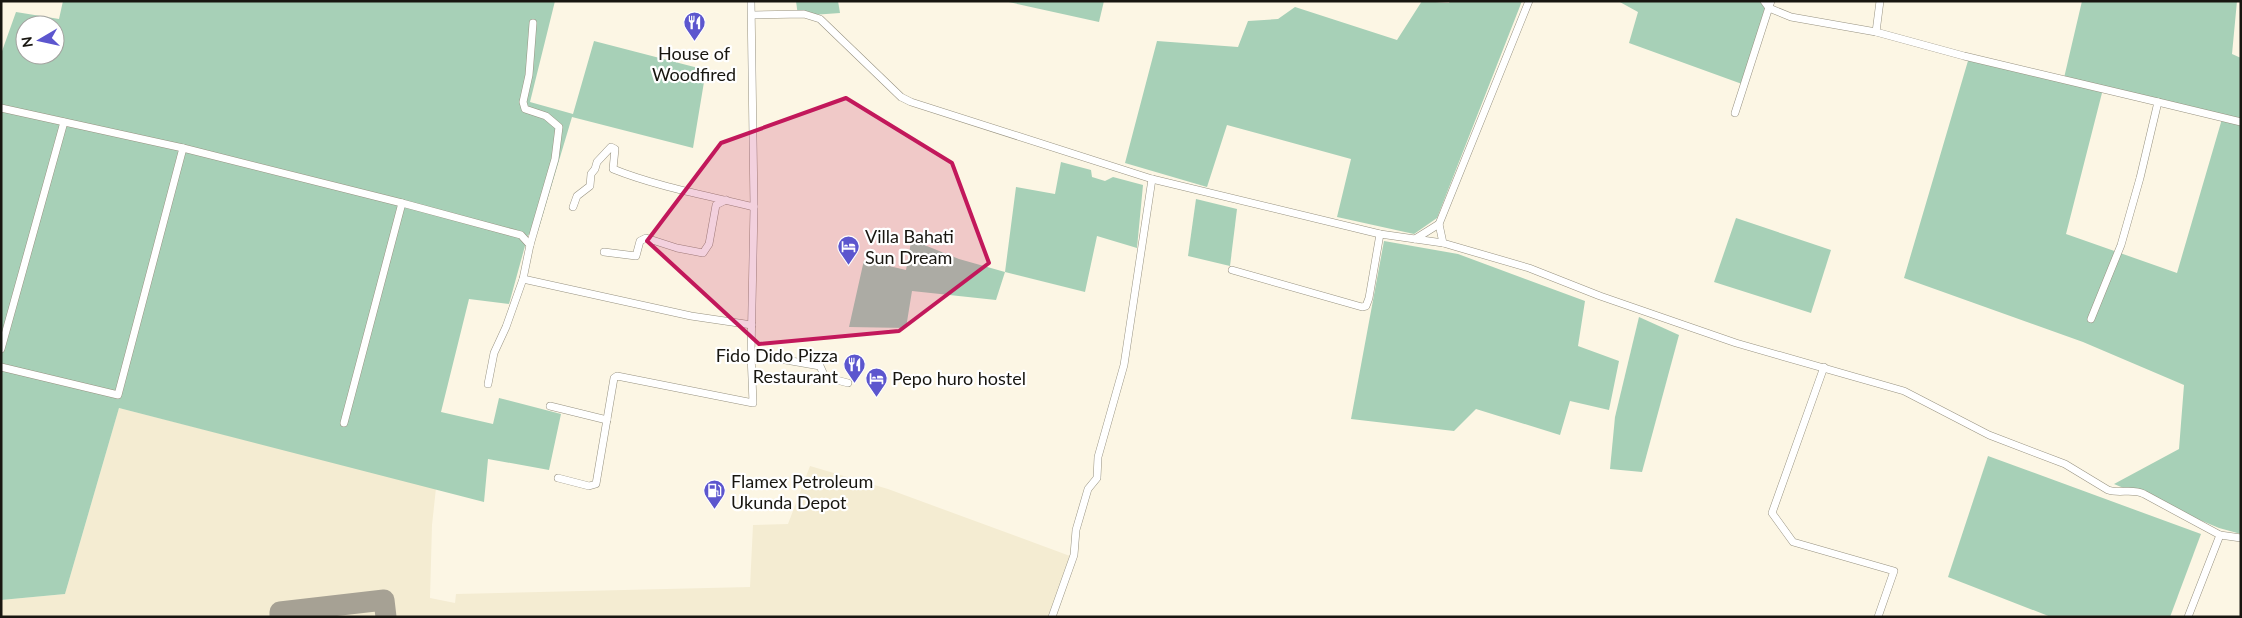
<svg xmlns="http://www.w3.org/2000/svg" width="2242" height="618" font-family="Lato,sans-serif">
<style>
.built{fill:#f4ecd2}
.green{fill:#a7d0b7;fill-rule:evenodd}
.lines{fill:none;stroke-linecap:round;stroke-linejoin:round}
.taxiway{stroke:#a6a194;stroke-width:21}
.minor-casing{stroke:#979281;stroke-width:8}
.minor{stroke:#fff;stroke-width:7}
.marked{fill:#c2185b;fill-opacity:0.2;stroke:#c2185b;stroke-width:4;stroke-linejoin:round}
.labels{text-anchor:middle;dominant-baseline:central;stroke-width:4.5;stroke-linejoin:round;paint-order:stroke}
.poi-label{font-size:18px;fill:#181610;stroke:#fff;text-anchor:start}
</style>
<rect width="100%" height="100%" fill="#fcf6e4"/>
<!-- built -->
<polygon class="built" points="119,408 436,488 432,525 430,598 455,603 456,594 750,587 753,525 788,524 810,466 888,489 1070,556 1048,617 1,617 1,600 65,594"/>
<!-- green -->
<g class="green">
<path d="M63,1H555L530,102L573,114L594,41L706,70L693,148L572,117L538,231L528,235L509,304L469,299L441,412L493,424L499,398L561,414L549,470L488,459L484,502L119,408L65,594L1,600V54L16,12L59,19ZM25,25H55V55H25Z"/>
<polygon points="796,1 838,1 840,13 798,16"/>
<polygon points="1004,1 1104,1 1099,22"/>
<polygon points="1422,1 1449,3 1450,1 1522,1 1437,218 1414,234 1337,217 1351,159 1227,125 1207,187 1125,163 1157,41 1238,47 1248,21 1278,19 1295,7 1397,40"/>
<polygon points="1618,1 1767,1 1742,84 1629,43 1638,12"/>
<path d="M2082,1H2237L2232,54L2241,58V534L2219,528L2114,484L2179,449L2184,385L2083,342L1904,278L1970,54L2064,78ZM2103,89L2222,119L2177,273L2066,234Z"/>
<polygon points="1061,162 1091,170 1092,177 1105,181 1113,177 1143,185 1137,248 1097,236 1085,292 1005,272 996,300 912,291 906,328 849,327 864,260 906,270 911,242 922,244 959,259 1005,272 1016,187 1055,194"/>
<polygon points="1196,199 1237,209 1230,266 1188,256"/>
<polygon points="1736,218 1831,250 1811,313 1714,282"/>
<polygon points="1384,241 1458,254 1585,301 1578,346 1619,361 1609,410 1570,401 1560,435 1476,409 1454,431 1351,419"/>
<polygon points="1639,317 1679,335 1642,472 1610,469 1615,417"/>
<polygon points="1988,456 2201,534 2170,617 2051,617 1948,577"/>
</g>
<g class="lines">
<!-- taxiway -->
<polyline class="taxiway" points="280,617 280,612 384,600 386,617"/>
<defs>
<g id="minor">
<path d="M1529,1L1439,224L1443,243L1529,268L1600,296L1736,343L1904,391L1989,435L2065,464L2108,490C2120,494 2132,488 2144,494L2220,535L2188,617"/>
<polyline points="1764,1 1769,8 1791,17 1876,32 1964,56 2158,102 2140,178 2121,245 2091,319"/>
<polyline points="752,15 804,14 820,19 901,97 911,102 1152,179 1380,234 1443,243"/>
<polyline points="1876,32 1880,1"/>
<polyline points="2158,102 2241,122"/>
<polyline points="1,108 183,148 402,203 344,423"/>
<polyline points="1735,113 1771,1"/>
<polyline points="402,203 521,235 530,245"/>
<path d="M573,207L577,196L590,186L591,174L595,169L597,162L611,147L615,149L613,169C658,187 706,195 754,207"/>
<polyline points="1415,239 1439,224"/>
<polyline points="604,252 636,256 640,241 646,238 677,248 703,253 709,244 716,205 726,200"/>
<polyline points="1232,270 1362,307 1366,306 1369,298 1380,234"/>
<polyline points="523,279 691,316 752,325"/>
<polyline points="1,349 64,122"/>
<polyline points="751,354 820,366 825,377 848,383"/>
<polyline points="1,367 118,395 183,148"/>
<polyline points="1824,367 1772,513 1793,542 1894,571 1878,617"/>
<polyline points="488,384 494,353 506,327 523,279 530,245 555,159 559,127 546,116 525,109 523,102 529,75 533,23"/>
<polyline points="550,406 607,420"/>
<polyline points="558,478 589,486 596,484 614,378 617,376 753,403 751,354 754,207 751,1"/>
<polyline points="2220,535 2241,538"/>
<polyline points="1052,617 1074,555 1076,530 1088,489 1097,478 1098,457 1124,365 1152,179"/>
</g>
</defs>
<!-- minor casing -->
<use href="#minor" class="minor-casing"/>
<!-- minor -->
<use href="#minor" class="minor"/>
</g>
<!-- marked area -->
<path class="marked" d="M846,98L952,163L989,263L899,331L759,344L647,241L721,143Z"/>
<!-- icons -->
<defs>
<symbol id="restaurant-pin" viewBox="-11 -11 22 30"><path d="M0 17L-7.5 6A9.5 9.5 0 1 1 7.5 6Z" fill="#5c56ce" stroke="#fff"/><path d="M-5-6h1v4h1v-4h1v4h1v-4h1v5L-1.5 .5V6h-2V.5L-5-1ZM5-6V6H3V1.5H1.5Q1.5-4 5-6Z" fill="#fff"/></symbol>
<symbol id="hotel-pin" viewBox="-11 -11 22 30"><path d="M0 17L-7.5 6A9.5 9.5 0 1 1 7.5 6Z" fill="#5c56ce" stroke="#fff"/><path d="M-6-4.5h1.5V1H6V5H4.5V3h-9V5H-6ZM-4 0a1.8 1.8 0 1 1 3.6 0ZM.5 0V-2.5h3Q6-2.5 6 0Z" fill="#fff"/></symbol>
<symbol id="fuel-pin" viewBox="-11 -11 22 30"><path d="M0 17L-7.5 6A9.5 9.5 0 1 1 7.5 6Z" fill="#5c56ce" stroke="#fff"/><path d="M-5.5-6h7V0h2V4h1.3V-2.5L3-4.5l.8-.8L6-3V5H2.5V1h-1V6h-7ZM-4.2-4.7v3.2H.2V-4.7Z" fill="#fff"/></symbol>
</defs>
<g fill-rule="evenodd">
<use href="#restaurant-pin" x="682" y="10" width="25" height="34"/>
<use href="#hotel-pin" x="836" y="234" width="25" height="34"/>
<use href="#restaurant-pin" x="842" y="352" width="25" height="34"/>
<use href="#hotel-pin" x="864" y="366" width="25" height="34"/>
<use href="#fuel-pin" x="702" y="478" width="25" height="34"/>
</g>
<g class="labels">
<!-- poi labels -->
<g class="poi-label">
<text x="694" y="53" text-anchor="middle">House of<tspan x="694" dy="21">Woodfired</tspan></text>
<text x="865" y="236">Villa Bahati<tspan x="865" dy="21">Sun Dream</tspan></text>
<text x="838" y="355" text-anchor="end">Fido Dido Pizza<tspan x="838" dy="21">Restaurant</tspan></text>
<text x="892" y="378">Pepo huro hostel</text>
<text x="731" y="481">Flamex Petroleum<tspan x="731" dy="21">Ukunda Depot</tspan></text>
</g>
</g>
<!-- border -->
<rect width="2242" height="618" fill="none" stroke="#181610" stroke-width="5"/>
<!-- north arrow -->
<g transform="translate(40 40) rotate(261)"><circle r="24" fill="#ffffff" stroke="#a3a29f"/>
<path d="M0-4L9 19L0 12L-9 19Z" fill="#5c56ce"/>
<text y="-8" font-size="14" font-weight="bold" text-anchor="middle" fill="#181610">N</text>
</g>
</svg>
